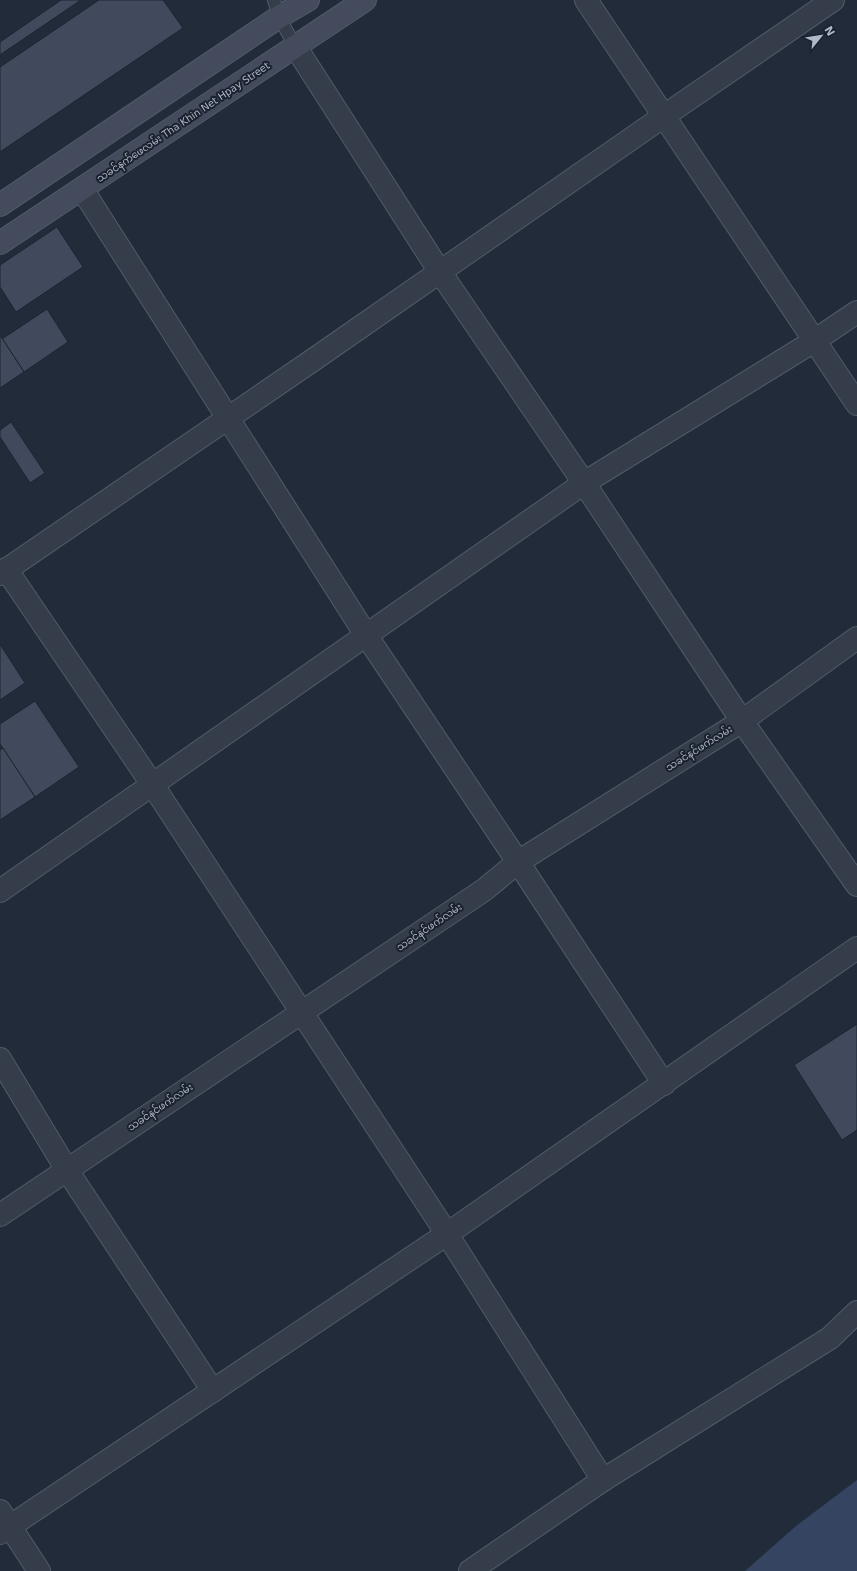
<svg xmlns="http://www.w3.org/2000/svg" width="857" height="1571" font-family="'DejaVu Sans','Noto Sans Myanmar',sans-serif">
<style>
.water{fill:#354561}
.building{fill:#404a5c;stroke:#1c2431}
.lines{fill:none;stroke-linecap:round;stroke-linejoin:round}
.lane-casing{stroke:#535a68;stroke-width:14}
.street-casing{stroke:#535a68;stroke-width:24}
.secondary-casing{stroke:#535a68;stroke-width:24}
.lane{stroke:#353d4a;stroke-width:12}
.street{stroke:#353d4a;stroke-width:22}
.secondary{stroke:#434b5d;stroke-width:22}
.labels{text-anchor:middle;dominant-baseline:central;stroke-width:4;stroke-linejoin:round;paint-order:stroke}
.street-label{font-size:10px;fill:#b0b7c6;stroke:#1a222f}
</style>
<rect width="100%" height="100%" fill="#212b3a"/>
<!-- water -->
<polygon class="water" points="857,1480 857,1571 745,1571 796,1526"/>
<!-- building -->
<g class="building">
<polygon points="61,0 81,0 0,55 0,42"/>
<polygon points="99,0 163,0 183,28 0,152 0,67"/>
<polygon points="57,227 83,267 16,312 0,287 0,265"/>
<polygon points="47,309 68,342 24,372 2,339"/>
<polygon points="0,335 24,372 0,388"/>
<polygon points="11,422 45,473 30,483 0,437 0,430"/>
<polygon points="0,644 25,683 0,700"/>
<polygon points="35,701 79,767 35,797 0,744 0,724"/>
<polygon points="3,748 35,797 0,820 0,750"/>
<polygon points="857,1024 857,1130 842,1140 794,1065"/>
</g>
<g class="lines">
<defs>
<polyline id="lane" points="274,0 279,17 295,46"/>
<g id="street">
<polyline points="586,0 857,404"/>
<polyline points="295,46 440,272 584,483 742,721 857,885"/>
<polyline points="82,189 366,635 518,862 664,1084"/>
<polyline points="6,569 152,784 447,1234 603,1480"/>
<polyline points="0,574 313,360 664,116 833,0"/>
<polyline points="0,891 584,483 814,341 857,312"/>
<polyline points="0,1059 67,1170 213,1391"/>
<polyline points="0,1215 484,890 518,862 742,721 857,638"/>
<polyline points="0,1511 39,1571"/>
<polyline points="0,1533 447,1234 857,948"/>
<polyline points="470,1571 603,1480 830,1338 857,1312"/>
</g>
<g id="secondary">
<polyline points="0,205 279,17 308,0"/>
<polyline points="0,243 365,0"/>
</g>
</defs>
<!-- lane casing -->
<use href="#lane" class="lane-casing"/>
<!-- street casing -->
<use href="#street" class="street-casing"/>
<!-- secondary casing -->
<use href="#secondary" class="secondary-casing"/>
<!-- lane -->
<use href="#lane" class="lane"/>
<!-- street -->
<use href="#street" class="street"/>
<!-- secondary -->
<use href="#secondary" class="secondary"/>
</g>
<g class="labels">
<!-- street labels -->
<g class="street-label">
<text transform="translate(183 122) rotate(-34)">သခင်နက်ဖေလမ်း Tha Khin Net Hpay Street</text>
<text transform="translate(699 748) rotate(-32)">သခင်နင်ဖက်လမ်း</text>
<text transform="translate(429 927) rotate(-34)">သခင်နင်ဖက်လမ်း</text>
<text transform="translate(160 1107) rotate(-34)">သခင်နင်ဖက်လမ်း</text>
</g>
</g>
<!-- north arrow -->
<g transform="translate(821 36) rotate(60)" stroke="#1a222f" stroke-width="3" paint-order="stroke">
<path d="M0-3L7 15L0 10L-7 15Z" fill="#b0b7c6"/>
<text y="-6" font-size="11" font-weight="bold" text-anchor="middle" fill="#b0b7c6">N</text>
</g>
</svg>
